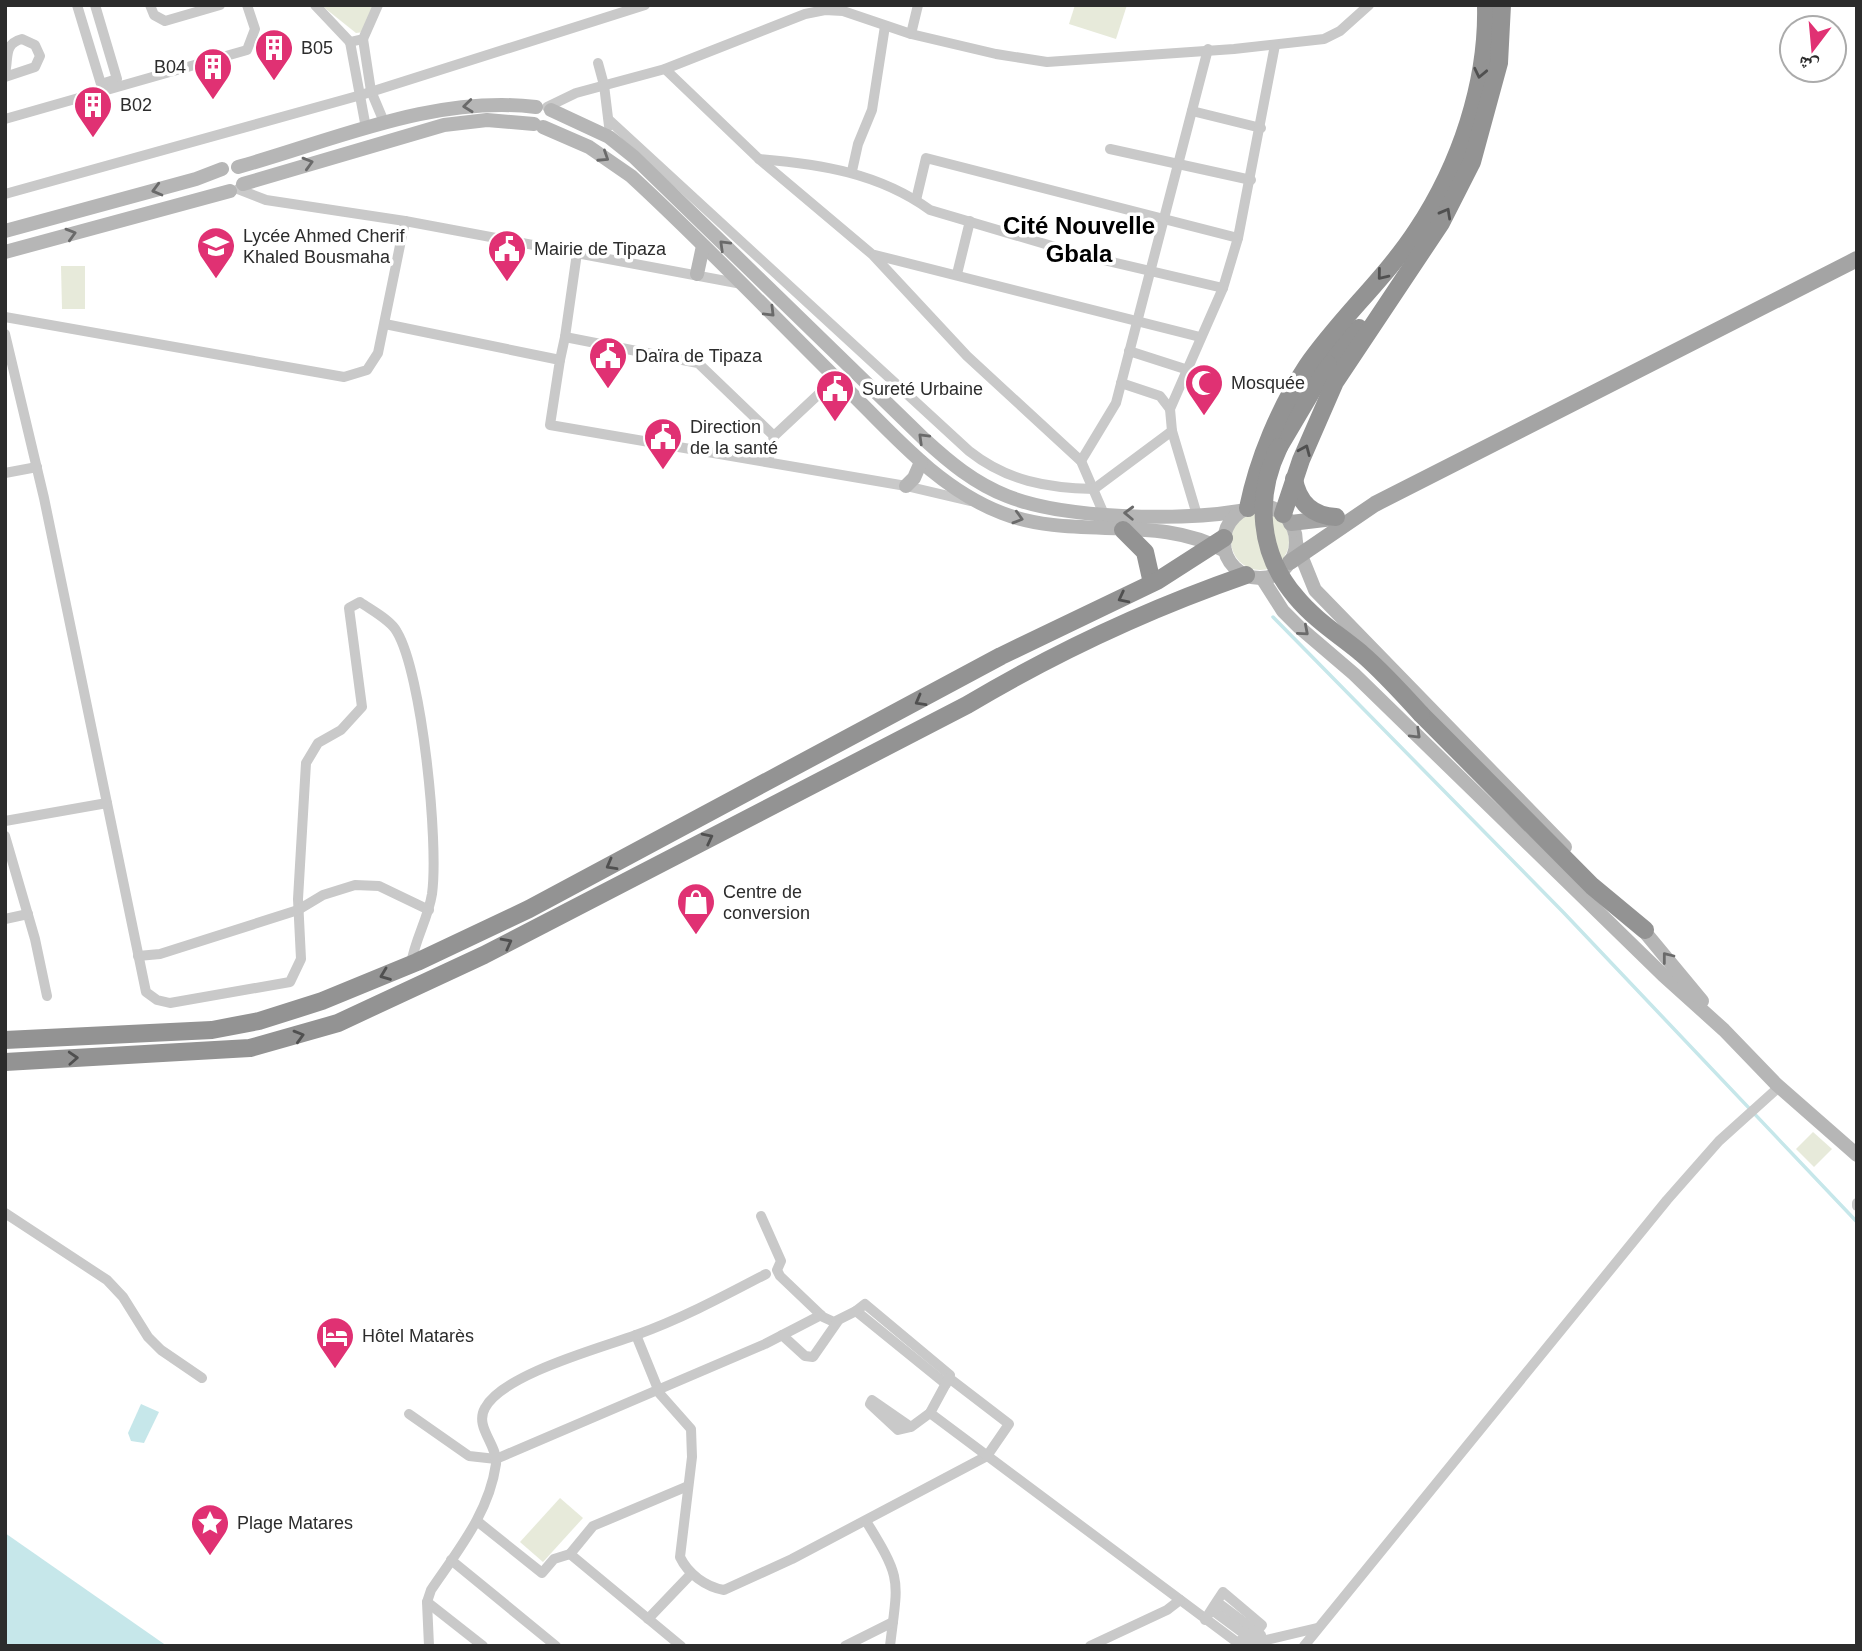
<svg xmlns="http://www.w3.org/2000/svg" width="1862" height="1651" font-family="Arial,'Noto Naskh Arabic',sans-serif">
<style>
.green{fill:#e7eada}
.water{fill:#c6e7ea}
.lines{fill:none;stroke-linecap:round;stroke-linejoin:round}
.stream{stroke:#c6e7ea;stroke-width:3.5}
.street{stroke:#c9c9c9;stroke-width:10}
.secondary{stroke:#b6b6b6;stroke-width:14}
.primary{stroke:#a4a4a4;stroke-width:16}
.highway{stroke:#939393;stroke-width:18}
.highway-bridge{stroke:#939393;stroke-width:18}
.oneway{stroke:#505050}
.oneway2{stroke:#6a6a6a}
.labels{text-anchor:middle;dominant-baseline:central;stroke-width:7;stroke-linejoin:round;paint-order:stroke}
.poi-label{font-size:18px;fill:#2c2c2c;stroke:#fff;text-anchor:start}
.district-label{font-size:24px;font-weight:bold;fill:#000;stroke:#fff}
</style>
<rect width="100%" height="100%" fill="#fff"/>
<!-- green -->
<g class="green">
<polygon points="321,5 373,5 364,32 356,33"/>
<polygon points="1075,5 1127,5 1116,39 1069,24"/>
<polygon points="61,266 85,266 85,309 62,309"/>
<circle cx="1260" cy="541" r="29"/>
<polygon points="1813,1132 1832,1149 1814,1167 1796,1149"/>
<polygon points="560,1498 583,1518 543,1562 520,1542"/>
</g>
<!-- water -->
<g class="water">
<polygon points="141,1404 159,1412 144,1443 131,1441 128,1433"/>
<polygon points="5,1533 167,1646 5,1646"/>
</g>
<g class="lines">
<!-- stream -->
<polyline class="stream" points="1273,617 1564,913 1857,1222"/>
<!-- street -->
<g class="street">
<polyline points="77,5 101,84 117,79 95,5"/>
<polyline points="150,5 154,15 165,21 220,5"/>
<polyline points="315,5 350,42 363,39 378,5"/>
<polyline points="911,34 918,5"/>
<polyline points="363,39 371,91 384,122"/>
<polyline points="350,42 366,128"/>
<polyline points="598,63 604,85 609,126"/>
<polyline points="665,69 759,159 873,255 967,356 1081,461 1103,512"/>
<path d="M5,73C9,58 3,44 22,39L35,45L40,56L35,67L5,77"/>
<polyline points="547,107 576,93 665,69 805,14 825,10 843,11 911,34 996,54 1047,62 1234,49 1324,39 1340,31 1369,5"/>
<polyline points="1192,111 1261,128"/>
<polyline points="5,119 247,50 255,29 247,5"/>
<path d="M609,120L969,451C1007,481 1047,488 1094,489L1172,431"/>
<polyline points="1110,149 1251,180"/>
<path d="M759,159C820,164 879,173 930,210L1086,256L1223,288"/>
<polyline points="852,171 858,144 872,110 885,26"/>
<polyline points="5,194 361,95 645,5"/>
<polyline points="916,200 926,158 1238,238"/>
<polyline points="405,221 742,284"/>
<polyline points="875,255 1200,337"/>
<polyline points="957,274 970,221"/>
<polyline points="5,317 344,377 367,370 378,353 405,221 266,200 238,189"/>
<polyline points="385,324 560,360 550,425 906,486 970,501"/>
<path d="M5,334L44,498L146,992L157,1000L170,1003L290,982L301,959L298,899L306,763L318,743L341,730L362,707L349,608L360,602C371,610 391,620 397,632C422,674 439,843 432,894C428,919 415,939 411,964"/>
<polyline points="565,337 577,253"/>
<polyline points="1129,351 1185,369"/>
<polyline points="560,360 565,337 698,363 774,436 836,378"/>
<polyline points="1121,383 1160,396 1170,409"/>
<polyline points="1081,461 1116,403 1208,49"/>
<polyline points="768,462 774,436"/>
<polyline points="5,473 37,467"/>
<polyline points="1197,515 1172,431 1170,409 1223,288 1238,238 1275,45"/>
<polyline points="5,821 107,803"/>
<polyline points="5,836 35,939 47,996"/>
<polyline points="5,919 28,914"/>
<polyline points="138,956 160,954 298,910 323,895 355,885 379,886 429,910"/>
<polyline points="1857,1203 1857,1206"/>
<polyline points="5,1213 107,1280 123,1297 148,1337 161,1350 202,1378"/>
<polyline points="761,1216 781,1261 777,1270 780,1276 823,1317 834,1322 856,1311 946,1384"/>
<path d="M636,1335L660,1394L691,1429L692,1457L680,1557C688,1574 706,1587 724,1590L792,1559L987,1456L1009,1424L949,1378L950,1375L865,1304L856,1311"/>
<polyline points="782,1335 805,1356 813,1357 838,1321"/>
<polyline points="949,1378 930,1413 1242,1646"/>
<polyline points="409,1414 469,1456 496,1459 765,1344 821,1315"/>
<polyline points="911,1427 872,1400 870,1404 898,1430 911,1427 930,1413"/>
<polyline points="477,1521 542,1573 554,1559 570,1554 681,1646"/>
<path d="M866,1521C903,1581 898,1578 890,1646"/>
<polyline points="570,1554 593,1526 688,1486"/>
<polyline points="451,1560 556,1646"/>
<polyline points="427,1602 483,1646"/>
<polyline points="1217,1602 1261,1635"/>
<polyline points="648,1619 691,1574"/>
<path d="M1205,1620C1211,1610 1217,1601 1223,1592L1262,1625L1255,1634L1243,1633L1212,1610"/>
<polyline points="1241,1640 1266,1640 1317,1628"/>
<path d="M429,1646L427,1602L431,1590C458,1550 489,1513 496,1464C498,1445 474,1427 485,1408C503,1374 601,1348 636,1335C681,1319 724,1296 766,1274"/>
<polyline points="845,1646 893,1622"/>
<polyline points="1090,1646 1167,1610 1180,1600"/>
<polyline points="1304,1646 1667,1200 1719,1141 1779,1087"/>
</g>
<!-- secondary -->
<g class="secondary">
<path d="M551,110L609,137L634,157L924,439C949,462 974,483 1007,496C1064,519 1179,521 1240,511"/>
<path d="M543,127L589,147L631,176C704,243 772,315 842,384C891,432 937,488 1002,513C1073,541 1158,513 1225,551"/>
<path d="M238,167C335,140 433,95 536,107"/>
<polyline points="243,184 444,125 487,120 534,124"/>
<polyline points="5,231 196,179 222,169"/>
<polyline points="5,252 230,191"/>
<polyline points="697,274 703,246"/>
<polyline points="906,486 914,478 921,462"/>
<circle cx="1260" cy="542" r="36"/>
<polyline points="1296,543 1315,590 1565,847"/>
<polyline points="1262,578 1283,611 1299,627 1354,674 1663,975 1724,1030 1776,1084 1857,1155"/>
<polyline points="1639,925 1702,1001"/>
</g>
<!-- primary -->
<g class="primary">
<polyline points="1291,523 1333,518"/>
<polyline points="1290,562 1375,504 1857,259"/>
</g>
<!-- highway -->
<g class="highway">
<polyline points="1345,332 1328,364 1359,328"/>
<polyline points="1279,447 1328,364"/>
<path d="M1294,479C1298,502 1312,516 1336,517"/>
<path d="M1248,508C1258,459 1280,407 1307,366C1340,318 1385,279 1417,230C1460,165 1488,83 1486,5"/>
<polyline points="1283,514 1301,460 1335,382 1441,223 1472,162 1499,63 1502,5"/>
<polyline points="1123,530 1145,552 1152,583"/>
<polyline points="1421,714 1592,886 1645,930"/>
<polyline points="5,1040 212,1030 259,1021 322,1001 417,962 529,909 1001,656 1157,581 1224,538"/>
<path d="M5,1062L250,1048L338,1023L484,955L967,705C1056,652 1148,609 1246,575"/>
</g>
<!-- highway-bridge -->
<path class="highway-bridge" d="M1279,447C1255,497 1258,553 1296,597C1314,619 1339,635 1361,653C1382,671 1402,693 1421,714"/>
</g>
<!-- one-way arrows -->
<defs><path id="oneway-chevron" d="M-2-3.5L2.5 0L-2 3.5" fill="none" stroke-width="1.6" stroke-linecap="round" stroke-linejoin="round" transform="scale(1.75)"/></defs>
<g class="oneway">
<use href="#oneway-chevron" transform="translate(1480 73) rotate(102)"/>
<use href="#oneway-chevron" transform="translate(1446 213) rotate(-61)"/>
<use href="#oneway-chevron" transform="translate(1382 275) rotate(129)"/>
<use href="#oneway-chevron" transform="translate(1305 450) rotate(-67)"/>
<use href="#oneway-chevron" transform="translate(1123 598) rotate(153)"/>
<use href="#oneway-chevron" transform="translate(920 701) rotate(151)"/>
<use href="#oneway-chevron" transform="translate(708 838) rotate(-27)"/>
<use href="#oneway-chevron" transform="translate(611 865) rotate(151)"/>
<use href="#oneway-chevron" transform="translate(507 943) rotate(-28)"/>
<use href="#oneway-chevron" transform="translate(385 975) rotate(159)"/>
<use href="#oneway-chevron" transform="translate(299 1036) rotate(-16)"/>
<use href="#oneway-chevron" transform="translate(73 1058) rotate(-3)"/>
</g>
<g class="oneway2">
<use href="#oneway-chevron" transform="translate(468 106) rotate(174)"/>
<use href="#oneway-chevron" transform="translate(604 157) rotate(33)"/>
<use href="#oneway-chevron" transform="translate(308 163) rotate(-16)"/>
<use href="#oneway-chevron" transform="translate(157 190) rotate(165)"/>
<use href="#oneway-chevron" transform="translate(71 234) rotate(-16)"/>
<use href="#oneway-chevron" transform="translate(724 245) rotate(-136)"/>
<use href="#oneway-chevron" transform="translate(770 312) rotate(45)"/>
<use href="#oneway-chevron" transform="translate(923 438) rotate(-136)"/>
<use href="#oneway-chevron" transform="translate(1129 513) rotate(-178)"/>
<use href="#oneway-chevron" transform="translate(1018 518) rotate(16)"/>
<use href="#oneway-chevron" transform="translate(1304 631) rotate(41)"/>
<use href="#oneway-chevron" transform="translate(1416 734) rotate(44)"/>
<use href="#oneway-chevron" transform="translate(1667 957) rotate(-128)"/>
</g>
<!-- icons -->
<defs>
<symbol id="building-pin" viewBox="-11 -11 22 30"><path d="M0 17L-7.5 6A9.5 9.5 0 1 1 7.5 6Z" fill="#e03173" stroke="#fff"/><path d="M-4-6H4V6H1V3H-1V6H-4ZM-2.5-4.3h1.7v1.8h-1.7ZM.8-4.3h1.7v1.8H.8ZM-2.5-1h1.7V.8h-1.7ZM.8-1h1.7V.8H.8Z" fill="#fff"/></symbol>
<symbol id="school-pin" viewBox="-11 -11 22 30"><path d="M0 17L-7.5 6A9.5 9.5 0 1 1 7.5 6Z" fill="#e03173" stroke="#fff"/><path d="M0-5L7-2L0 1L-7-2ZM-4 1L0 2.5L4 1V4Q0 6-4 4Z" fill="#fff"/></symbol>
<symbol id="civic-pin" viewBox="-11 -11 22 30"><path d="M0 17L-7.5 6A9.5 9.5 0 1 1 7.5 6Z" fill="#e03173" stroke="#fff"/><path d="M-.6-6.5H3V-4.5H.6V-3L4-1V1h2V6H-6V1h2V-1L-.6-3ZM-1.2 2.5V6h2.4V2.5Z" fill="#fff"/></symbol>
<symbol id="mosque-pin" viewBox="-11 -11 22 30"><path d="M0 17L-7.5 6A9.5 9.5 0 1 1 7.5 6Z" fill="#e03173" stroke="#fff"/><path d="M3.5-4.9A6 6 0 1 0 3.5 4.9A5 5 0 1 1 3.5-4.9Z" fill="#fff"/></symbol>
<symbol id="shop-pin" viewBox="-11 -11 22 30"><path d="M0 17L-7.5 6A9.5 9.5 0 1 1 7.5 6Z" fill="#e03173" stroke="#fff"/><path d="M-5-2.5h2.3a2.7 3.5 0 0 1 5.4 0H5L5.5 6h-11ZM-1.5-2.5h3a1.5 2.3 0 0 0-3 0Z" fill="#fff"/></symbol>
<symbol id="hotel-pin" viewBox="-11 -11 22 30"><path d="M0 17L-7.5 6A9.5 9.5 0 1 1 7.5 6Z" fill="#e03173" stroke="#fff"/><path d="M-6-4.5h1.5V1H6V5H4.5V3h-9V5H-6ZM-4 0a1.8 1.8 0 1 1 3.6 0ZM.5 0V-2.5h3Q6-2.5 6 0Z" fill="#fff"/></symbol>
<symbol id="sight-pin" viewBox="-11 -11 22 30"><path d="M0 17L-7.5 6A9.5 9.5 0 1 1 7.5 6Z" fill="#e03173" stroke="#fff"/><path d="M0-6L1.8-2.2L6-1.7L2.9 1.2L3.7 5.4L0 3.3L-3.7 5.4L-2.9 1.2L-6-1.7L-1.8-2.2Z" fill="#fff"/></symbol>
</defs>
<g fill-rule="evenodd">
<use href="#building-pin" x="252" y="26" width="44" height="60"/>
<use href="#building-pin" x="191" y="45" width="44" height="60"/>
<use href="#building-pin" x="71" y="83" width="44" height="60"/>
<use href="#school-pin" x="194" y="224" width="44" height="60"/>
<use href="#civic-pin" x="485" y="227" width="44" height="60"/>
<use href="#civic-pin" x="586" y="334" width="44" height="60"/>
<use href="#mosque-pin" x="1182" y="361" width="44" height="60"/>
<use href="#civic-pin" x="813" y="367" width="44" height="60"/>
<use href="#civic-pin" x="641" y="415" width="44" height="60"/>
<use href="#shop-pin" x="674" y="880" width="44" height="60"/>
<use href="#hotel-pin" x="313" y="1314" width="44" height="60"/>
<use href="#sight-pin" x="188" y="1501" width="44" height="60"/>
</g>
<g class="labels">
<!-- poi labels -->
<g class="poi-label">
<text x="301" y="48">B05</text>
<text x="186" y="67" text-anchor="end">B04</text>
<text x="120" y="105">B02</text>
<text x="243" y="236">Lycée Ahmed Cherif<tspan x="243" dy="21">Khaled Bousmaha</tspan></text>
<text x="534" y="249">Mairie de Tipaza</text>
<text x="635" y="356">Daïra de Tipaza</text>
<text x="1231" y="383">Mosquée</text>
<text x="862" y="389">Sureté Urbaine</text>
<text x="690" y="427">Direction<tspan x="690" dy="21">de la santé</tspan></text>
<text x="723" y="892">Centre de<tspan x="723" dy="21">conversion</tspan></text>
<text x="362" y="1336">Hôtel Matarès</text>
<text x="237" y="1523">Plage Matares</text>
</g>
<!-- district labels -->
<g class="district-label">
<text x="1079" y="225">Cité Nouvelle<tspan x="1079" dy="28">Gbala</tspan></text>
</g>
</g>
<!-- border -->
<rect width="1862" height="1651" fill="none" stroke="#2c2c2c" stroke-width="14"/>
<!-- north arrow -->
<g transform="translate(1813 49) rotate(196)"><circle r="33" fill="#ffffff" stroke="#ababab" stroke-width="2"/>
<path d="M0-5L12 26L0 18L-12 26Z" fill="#e03173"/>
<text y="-10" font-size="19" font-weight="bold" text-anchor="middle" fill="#2c2c2c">ش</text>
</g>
</svg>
